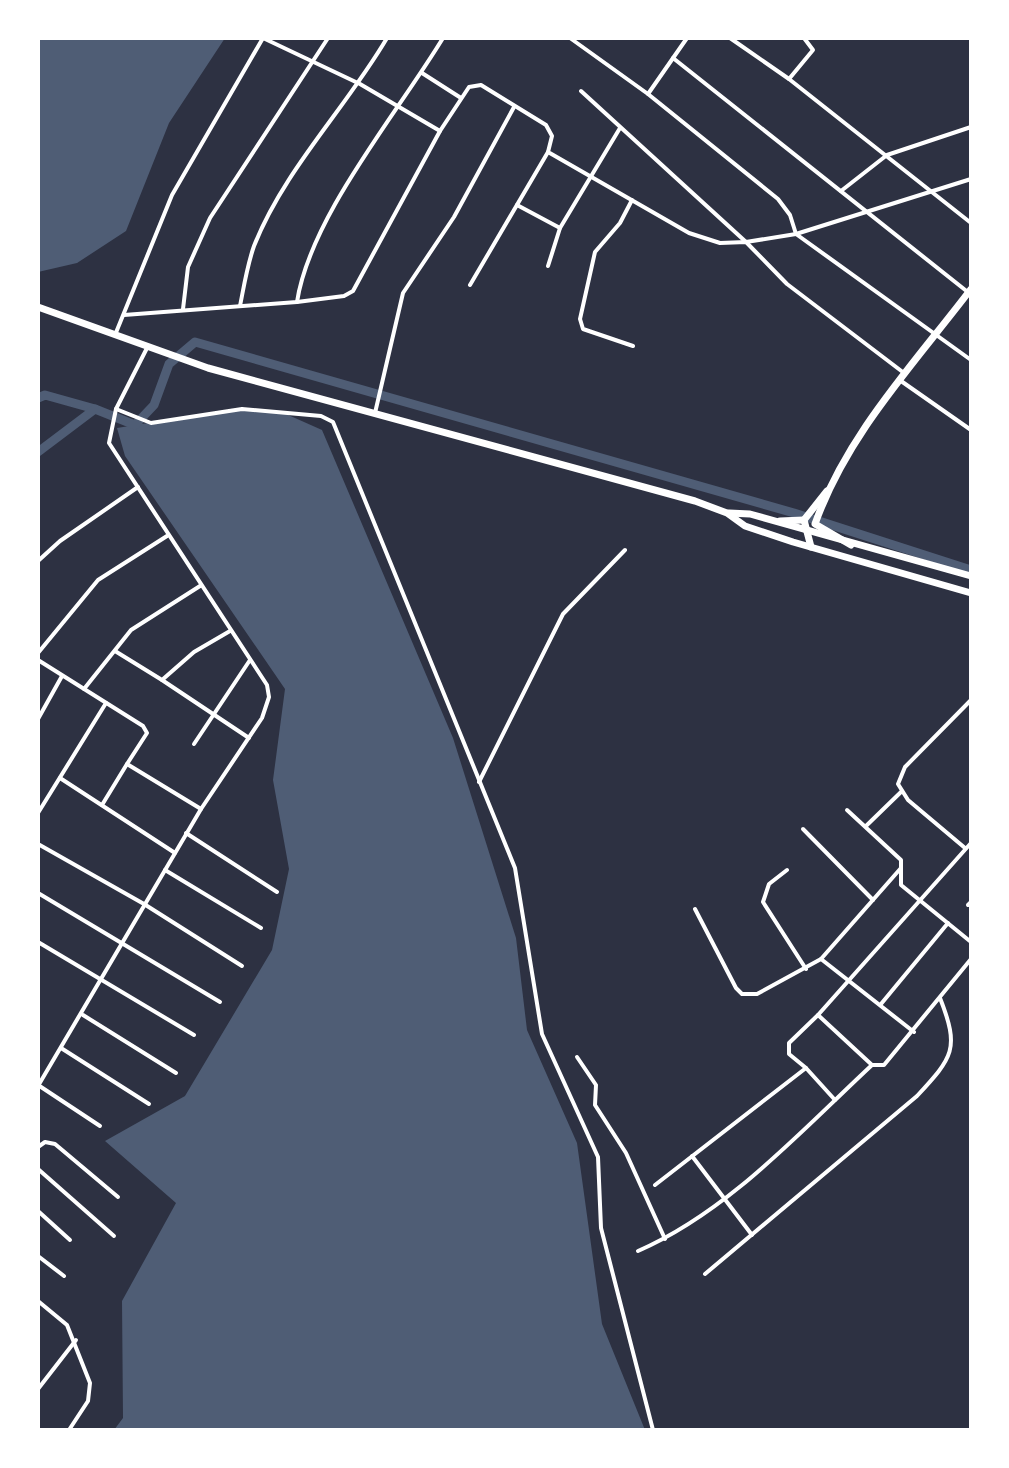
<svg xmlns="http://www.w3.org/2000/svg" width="1009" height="1468" font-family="Lato,sans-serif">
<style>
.water{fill:#4f5d75}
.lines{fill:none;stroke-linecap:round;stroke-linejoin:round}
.canal{stroke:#4f5d75;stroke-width:9}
.minor{stroke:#fff;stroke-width:4}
.primary{stroke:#fff;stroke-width:7}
</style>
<rect width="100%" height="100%" fill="#2d3142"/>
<!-- water -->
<g class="water">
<polygon points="38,38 225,38 169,123 126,231 77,263 38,272"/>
<polygon points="234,409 286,414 322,430 453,738 516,938 527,1030 577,1143 602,1324 645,1430 114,1430 123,1418 122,1301 176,1203 105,1141 185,1096 272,950 289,869 273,780 285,689 125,456 117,428"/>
</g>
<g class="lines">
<!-- canal -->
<g class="canal">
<polyline points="38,398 45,395 95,409"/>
<polyline points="38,452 95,409 135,425 154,405 169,364 195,342 794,513 971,570"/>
</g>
<!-- minor -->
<g class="minor">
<polyline points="570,38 648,94"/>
<polyline points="687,38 648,94 778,199 790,215 796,234 971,360"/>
<polyline points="730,38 789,79 971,223"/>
<polyline points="673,58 969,293"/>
<polyline points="422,73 461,98"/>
<polyline points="789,79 813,50 804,38"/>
<polyline points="581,91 746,242 796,234 971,179"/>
<polyline points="841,191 887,155 971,127"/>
<polyline points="632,200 620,223 595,252 580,319 583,329 633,346"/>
<polyline points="517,205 560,228"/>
<polyline points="548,266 560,228 620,128"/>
<polyline points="470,285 548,152"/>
<polyline points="297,302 344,296 353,291 440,131"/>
<path d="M240,306C244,286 247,266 254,246C284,170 346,108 387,38"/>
<polyline points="183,309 188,267 210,218 328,38"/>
<path d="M124,315L297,302C310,217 397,114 443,38"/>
<polyline points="115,335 172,195 263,38 360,84 440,131 469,87 481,85 546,125 552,136 548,152 689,233 720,243 746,242 787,284 904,373"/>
<polyline points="901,381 971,430"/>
<polyline points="116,409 151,423 242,409 321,416 333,422 515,868 542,1034 598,1157 601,1228 653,1430"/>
<polyline points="375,413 403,293 454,217 514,107"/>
<polyline points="38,561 60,541 138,487"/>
<polyline points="115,651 162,680 194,652 230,631"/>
<polyline points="38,653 98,580 167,536"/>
<polyline points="38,660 143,726 147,733 127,764 201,809"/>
<polyline points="162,680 249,738"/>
<polyline points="84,689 131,630 200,586"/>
<polyline points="38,719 62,676"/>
<polyline points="194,744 250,660"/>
<polyline points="60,778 175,853"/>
<polyline points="479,782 563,614 625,550"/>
<polyline points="102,805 127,764"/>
<polyline points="847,810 901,860 901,885 971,942"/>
<polyline points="38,813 106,703"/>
<polyline points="866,826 901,792"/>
<polyline points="803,829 873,900"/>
<polyline points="186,833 277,892"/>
<polyline points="38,844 144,904 242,966"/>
<polyline points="965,848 908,800 898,784 905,767 971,700"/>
<polyline points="165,870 261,928"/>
<polyline points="787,870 769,884 763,902 806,969"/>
<polyline points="38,893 220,1002"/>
<polyline points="968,905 971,902"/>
<polyline points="695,909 736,988 742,994 757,994 821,959 901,868"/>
<polyline points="38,942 194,1035"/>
<polyline points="821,959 914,1032"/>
<polyline points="881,1004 948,923"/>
<polyline points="83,1015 176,1073"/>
<polyline points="818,1015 872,1065 884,1065 971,959"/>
<polyline points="61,1048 149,1104"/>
<polyline points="577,1057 596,1085 595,1105 626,1153 665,1239"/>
<polyline points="806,1068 835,1100"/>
<polyline points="38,1085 100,1126"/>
<polyline points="38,1086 201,809 262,718 269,697 267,685 109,443 116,409 147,348"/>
<polyline points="38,1147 45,1142 55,1144 118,1197"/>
<polyline points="692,1156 752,1235"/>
<polyline points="38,1169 114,1236"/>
<polyline points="655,1185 806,1068 789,1054 789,1043 818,1015 971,843"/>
<polyline points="38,1211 70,1240"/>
<path d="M638,1251C728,1212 801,1131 872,1065"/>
<polyline points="38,1256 64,1276"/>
<path d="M705,1274L917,1096C953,1057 960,1049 940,998"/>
<polyline points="38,1301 67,1325 90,1383 88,1401 69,1430"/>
<polyline points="38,1389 76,1340"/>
</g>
<!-- primary -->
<g class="primary">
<polyline points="38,307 208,368 695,501 727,513 745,526 793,542 971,593"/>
<polyline points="729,513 750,514 971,576"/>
<polyline points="780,521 804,520"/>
<path d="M851,545L815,524C847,434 914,364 971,289"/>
<polyline points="811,547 804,520 827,491"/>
</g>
</g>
<!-- border -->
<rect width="1009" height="1468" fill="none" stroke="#ffffff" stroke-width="80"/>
</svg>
